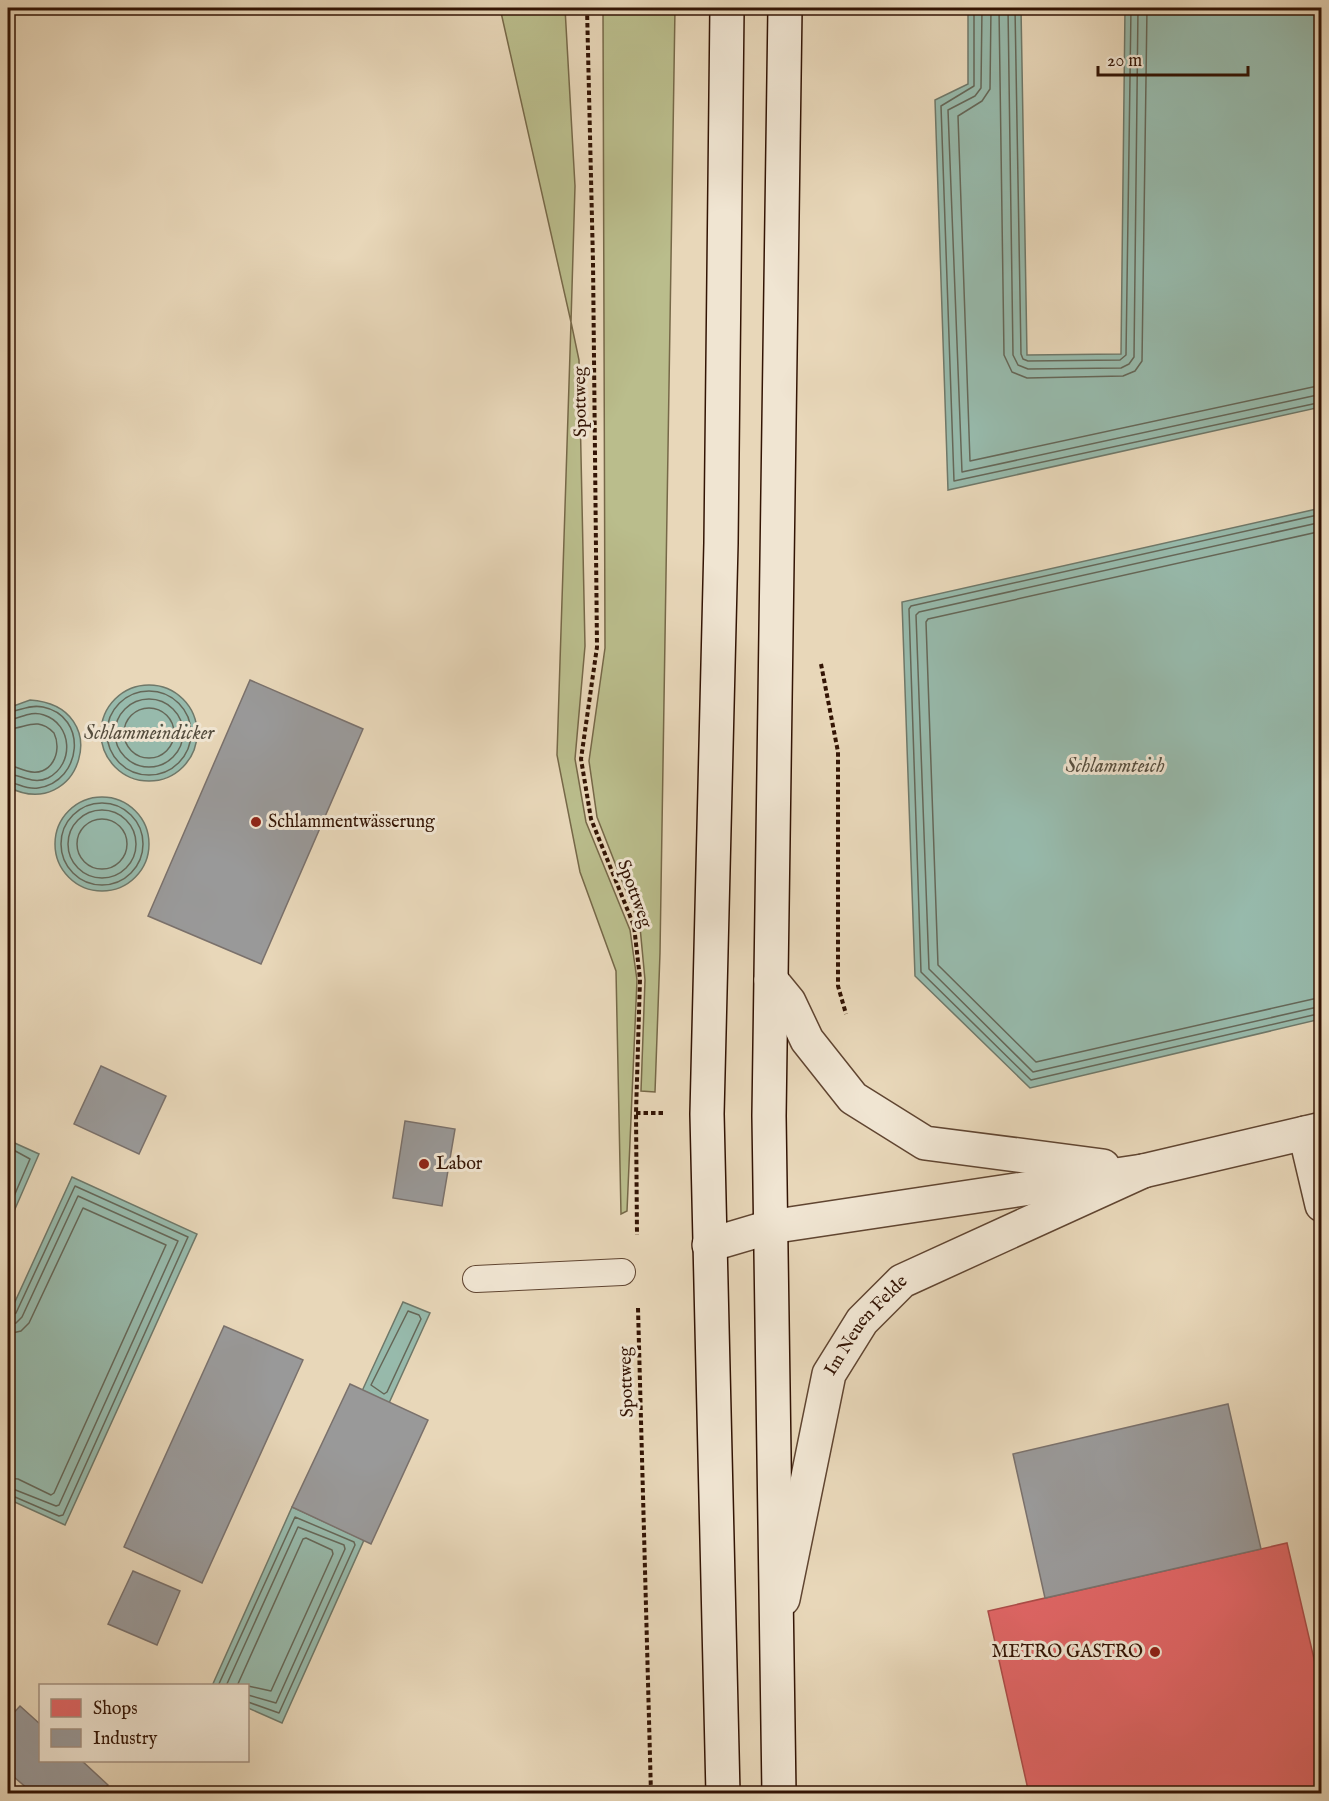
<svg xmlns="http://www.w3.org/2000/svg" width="1329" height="1801" font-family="'IM FELL English',serif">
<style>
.green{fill:#babd8c;stroke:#766848;stroke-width:1.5}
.water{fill:#97baac;stroke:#6f7869;stroke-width:1.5}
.shops{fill:#e06666;stroke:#ac4d49;stroke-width:1.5}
.industry{fill:#999;stroke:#7a716c;stroke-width:1.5}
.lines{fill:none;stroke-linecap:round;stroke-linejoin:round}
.shore{stroke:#656758;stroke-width:1.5}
.service-casing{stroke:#604531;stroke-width:28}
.minor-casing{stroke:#604531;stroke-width:36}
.secondary-casing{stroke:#331404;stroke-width:36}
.path{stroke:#331404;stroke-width:4;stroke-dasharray:4.5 3;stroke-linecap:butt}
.service{stroke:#f0e5d2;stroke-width:26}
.minor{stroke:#f0e5d2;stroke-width:33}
.secondary{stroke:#f0e5d2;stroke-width:33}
.poi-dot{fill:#8f2418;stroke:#f0e5d2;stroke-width:2}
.labels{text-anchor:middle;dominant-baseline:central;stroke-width:6;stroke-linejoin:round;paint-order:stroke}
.street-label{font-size:18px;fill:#331404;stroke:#f0e5d2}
.poi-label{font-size:18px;fill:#331404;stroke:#f0e5d2;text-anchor:start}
.water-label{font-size:20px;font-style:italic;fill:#564e3f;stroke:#f0e5d2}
</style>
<rect width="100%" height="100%" fill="#e8d7b9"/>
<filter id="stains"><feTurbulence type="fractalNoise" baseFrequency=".00333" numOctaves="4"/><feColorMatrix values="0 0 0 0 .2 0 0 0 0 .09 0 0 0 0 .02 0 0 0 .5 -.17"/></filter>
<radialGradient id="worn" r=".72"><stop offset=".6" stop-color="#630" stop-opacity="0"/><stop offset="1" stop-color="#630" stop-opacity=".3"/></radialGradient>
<!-- green -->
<g class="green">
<polygon points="500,8 565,8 575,186 571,322 579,360 585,646 575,759 586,822 630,930 637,980 627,1211 621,1214 616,971 580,872 557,755 571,322"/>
<polygon points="603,8 675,8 660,953 655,1092 641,1091 645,980 640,927 597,817 589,761 605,648"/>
</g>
<!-- water -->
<g class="water">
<polygon points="968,8 1021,8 1027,355 1121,354 1125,8 1321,8 1321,407 948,490 935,100 968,84"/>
<polygon points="1321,508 1321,1019 1030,1088 915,976 902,602"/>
<circle cx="149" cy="733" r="48"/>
<path d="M30,700C117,706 80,824 8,787V708Z"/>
<circle cx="102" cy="844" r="47"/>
<polygon points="8,1140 39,1154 8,1225"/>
<polygon points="72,1177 197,1234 65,1525 8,1499 8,1317"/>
<polygon points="403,1302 430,1313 389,1403 362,1391"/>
<polygon points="292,1507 364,1540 282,1723 248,1708 248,1686 212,1686"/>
</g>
<!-- shops -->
<polygon class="shops" points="1287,1543 1322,1693 1322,1794 1029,1794 988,1611"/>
<!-- industry -->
<g class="industry">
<polygon points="250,680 363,729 261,964 148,916"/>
<polygon points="101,1066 166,1096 139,1154 74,1124"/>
<polygon points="405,1121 455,1129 442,1206 393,1198"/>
<polygon points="224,1326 303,1360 202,1583 124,1547"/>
<polygon points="350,1384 428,1420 371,1544 292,1507"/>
<polygon points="1228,1404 1261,1549 1045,1598 1013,1454"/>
<polygon points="133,1571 180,1591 157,1645 108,1624"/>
<polygon points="20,1706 40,1724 40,1760 81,1760 108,1785 100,1794 34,1794 8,1772 8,1719"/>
</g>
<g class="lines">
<!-- shore -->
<g class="shore">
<polyline points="974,8 974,86 941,106 954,481 1322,402"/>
<polyline points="982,8 981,88 975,96 948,110 962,472 1322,394"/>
<polyline points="991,8 990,89 982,101 958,116 970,461 1322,385"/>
<polyline points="999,8 1004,355 1012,372 1027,378 1123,376 1135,371 1142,361 1147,8"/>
<polyline points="1008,8 1013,355 1018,365 1028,369 1121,368 1129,364 1134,357 1138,8"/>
<polyline points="1015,8 1021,354 1023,359 1028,361 1120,360 1126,355 1131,8"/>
<polyline points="1322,514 911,606 909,609 921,972 1031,1080 1322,1013"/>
<polyline points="1322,522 919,612 916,615 929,969 1033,1072 1322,1006"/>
<polyline points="1322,531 928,619 926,622 938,965 1036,1062 1322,997"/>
<circle cx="149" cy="733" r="42"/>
<circle cx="149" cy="733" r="34"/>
<circle cx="149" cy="733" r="25"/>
<path d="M8,712C20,711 29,704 43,707C88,716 83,781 38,788C26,790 18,783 8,782"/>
<path d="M8,720C20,719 30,710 44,715C72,724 75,764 48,778C33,785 22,775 8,774"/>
<path d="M8,729C27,728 37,716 54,733C63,752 51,778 27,771C19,769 15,766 8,765"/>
<circle cx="102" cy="844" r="41"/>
<circle cx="102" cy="844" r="34"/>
<circle cx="102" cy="844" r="25"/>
<polyline points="8,1147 30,1159 8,1210"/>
<polygon points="408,1311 419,1315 421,1319 387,1392 384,1394 371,1385"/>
<polyline points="8,1317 16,1313 75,1186 188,1237 63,1515 59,1516 8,1494"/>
<polyline points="8,1325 16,1323 22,1317 78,1196 178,1241 59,1505 56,1506 8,1487"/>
<polyline points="8,1334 21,1331 29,1323 83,1208 166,1245 54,1493 51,1495 18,1479 8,1478"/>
<polyline points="218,1686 295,1517 354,1542 355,1545 279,1713 248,1702"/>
<polyline points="226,1686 298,1527 344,1545 345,1549 276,1703 248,1695"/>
<polyline points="237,1686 303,1539 306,1538 332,1550 333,1554 271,1691 248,1686"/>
</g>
<defs>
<polyline id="service" points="476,1279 622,1272"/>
<g id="minor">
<polyline points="771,980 789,1002 807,1040 853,1098 925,1143 1103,1166"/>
<polyline points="1305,1133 1322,1205"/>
<polyline points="709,1245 770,1227 1143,1171 1322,1129"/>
<path id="s1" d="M783,1599L829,1374L862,1321L902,1281L1143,1171"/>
</g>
<g id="secondary">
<polyline points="723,1794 707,1114 721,543 727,8"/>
<polyline points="779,1794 769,1116 785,8"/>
</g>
</defs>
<!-- service casing -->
<use href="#service" class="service-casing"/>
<!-- minor casing -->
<use href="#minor" class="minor-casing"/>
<!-- secondary casing -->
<use href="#secondary" class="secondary-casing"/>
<!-- path -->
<g class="path">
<polyline points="587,8 593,262 597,647 581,759 591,819 634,926 640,979 636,1113 637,1235"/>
<polyline points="821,664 838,752 838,986 846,1014"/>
<polyline points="636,1113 665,1113"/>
<polyline points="638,1308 651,1794"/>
</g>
<!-- service -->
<use href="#service" class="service"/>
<!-- minor -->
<use href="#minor" class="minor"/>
<!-- secondary -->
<use href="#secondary" class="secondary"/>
</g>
<!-- markers -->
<g class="poi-dot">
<circle cx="256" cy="822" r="6"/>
<circle cx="424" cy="1164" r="6"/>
<circle cx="1155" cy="1652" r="6"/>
</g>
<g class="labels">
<!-- street labels -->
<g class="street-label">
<text transform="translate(581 402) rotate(-91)">Spottweg</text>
<text transform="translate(634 894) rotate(70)">Spottweg</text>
<text stroke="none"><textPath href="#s1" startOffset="291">Im Neuen Felde</textPath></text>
<text transform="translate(627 1382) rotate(-92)">Spottweg</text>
</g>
<!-- poi labels -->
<g class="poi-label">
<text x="268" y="822">Schlammentwässerung</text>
<text x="436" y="1164">Labor</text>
<text x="1143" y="1652" text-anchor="end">METRO GASTRO</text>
</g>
<!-- water labels -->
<g class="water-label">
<text x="149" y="733">Schlammeindicker</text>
<text x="1115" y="766">Schlammteich</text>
</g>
</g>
<!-- margin -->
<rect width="1329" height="1801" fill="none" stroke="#e8d7b9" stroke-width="30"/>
<rect x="9" y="9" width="1311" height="1783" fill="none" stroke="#331404" stroke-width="3"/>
<rect x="15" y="15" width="1299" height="1771" fill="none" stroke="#331404" stroke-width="1.5"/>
<!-- legend -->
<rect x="39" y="1684" width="210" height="78" fill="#f0e5d2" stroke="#a49180" stroke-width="1.5"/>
<rect x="51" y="1699" width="30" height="18" fill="#e06666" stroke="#a49180" stroke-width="1.5"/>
<text x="93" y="1714" font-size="18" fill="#331404">Shops</text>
<rect x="51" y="1729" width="30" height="18" fill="#999999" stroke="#a49180" stroke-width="1.5"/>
<text x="93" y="1744" font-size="18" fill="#331404">Industry</text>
<!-- scale -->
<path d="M1098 66v9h150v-9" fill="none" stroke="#331404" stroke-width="3"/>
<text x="1107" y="66" font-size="18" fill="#331404" stroke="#f0e5d2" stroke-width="4.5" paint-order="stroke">20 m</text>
<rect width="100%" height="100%" filter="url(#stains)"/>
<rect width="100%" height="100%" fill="url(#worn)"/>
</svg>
